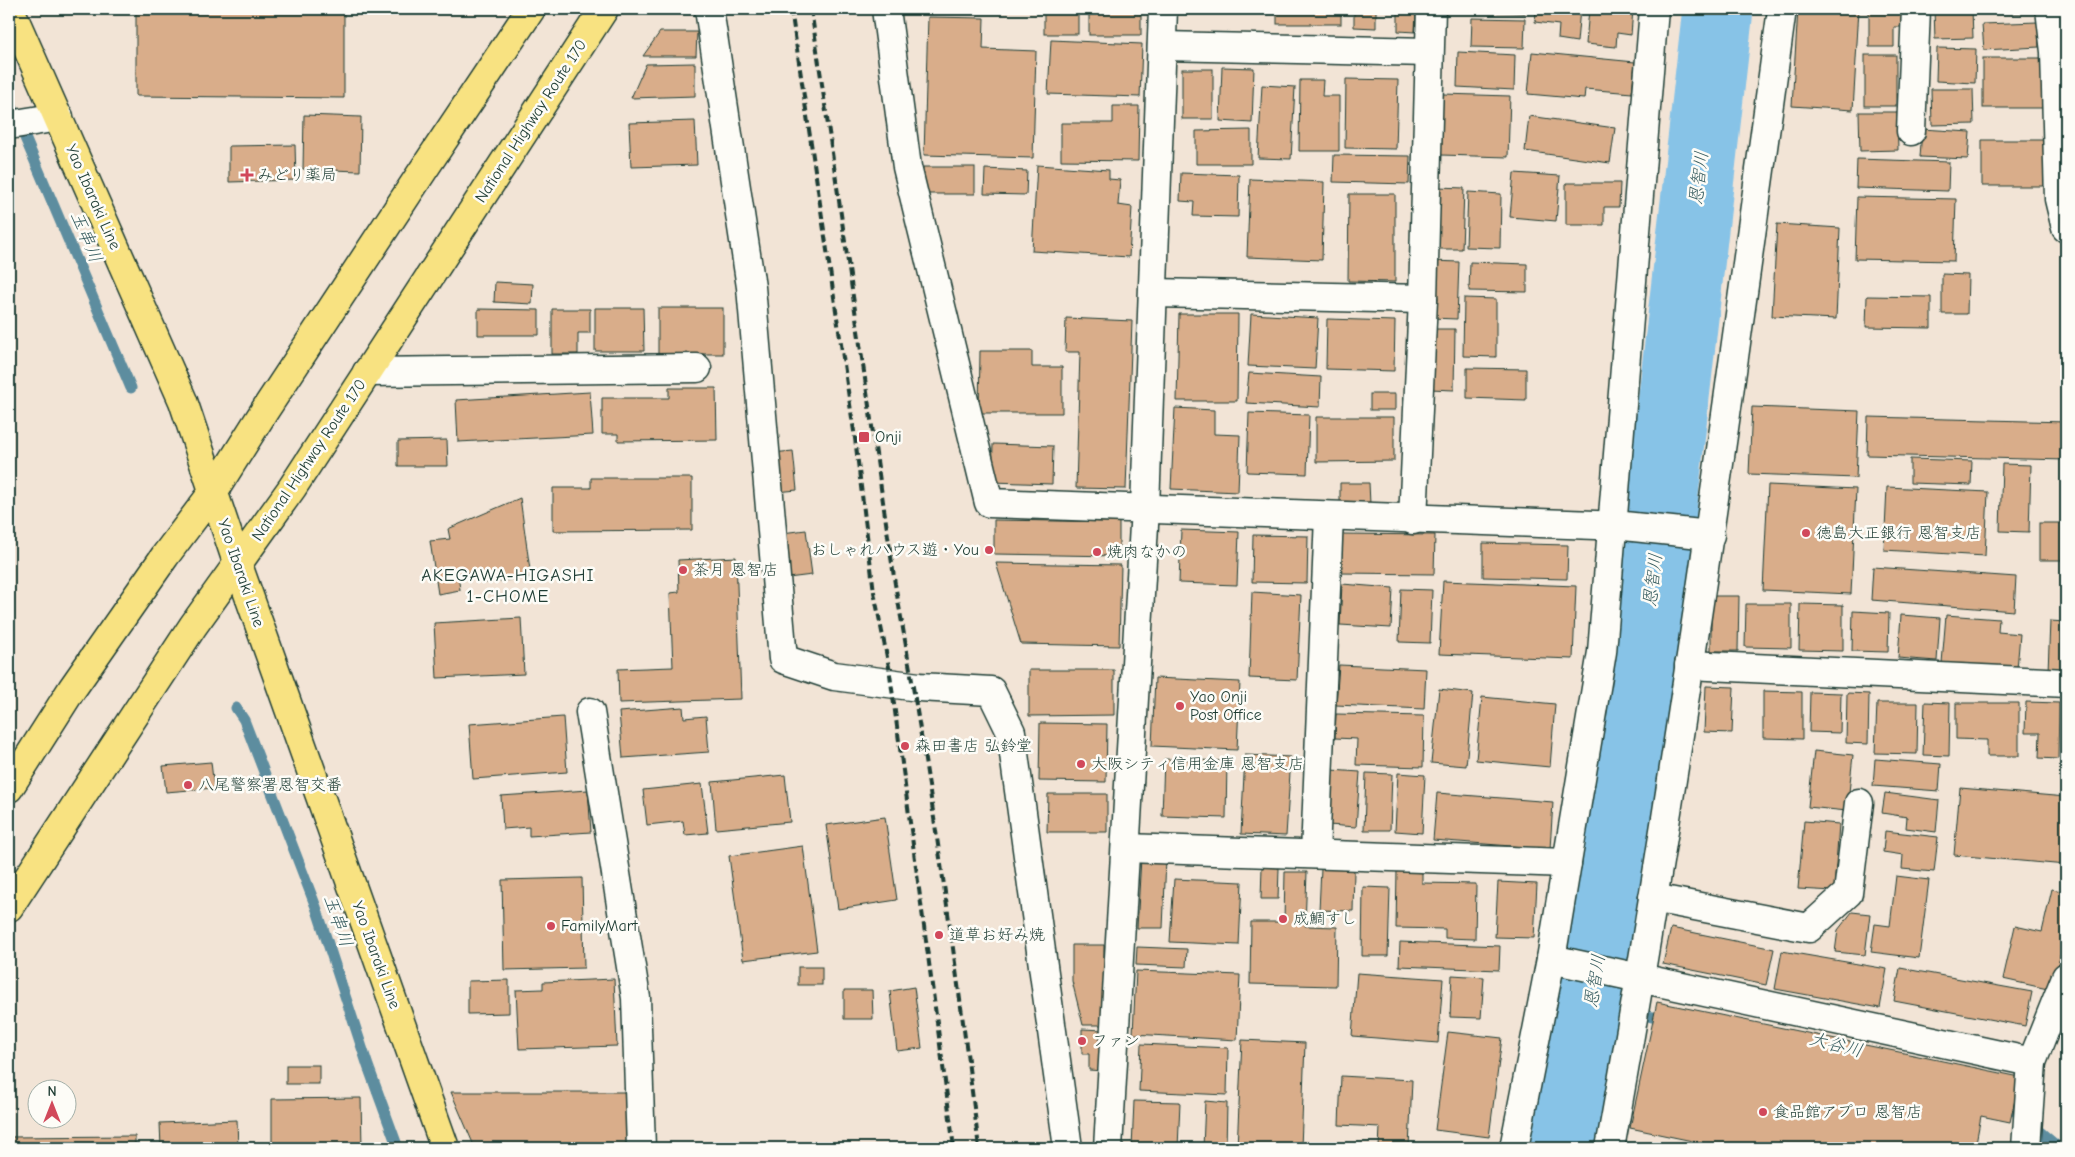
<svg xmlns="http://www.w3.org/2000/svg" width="2075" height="1157" font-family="'Comic Neue','Klee One',sans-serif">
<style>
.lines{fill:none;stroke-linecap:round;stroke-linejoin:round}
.stream{stroke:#5d8d9f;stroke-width:11}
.river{stroke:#87c3e7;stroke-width:71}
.building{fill:#d9ad8a;stroke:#1f3d34}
.minor-casing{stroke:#1f3d34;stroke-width:31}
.major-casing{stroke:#1f3d34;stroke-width:31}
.highway-casing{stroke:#1f3d34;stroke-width:31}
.minor{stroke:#fdfcf7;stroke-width:28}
.major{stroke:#f8e281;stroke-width:28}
.highway{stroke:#f8e281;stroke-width:28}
.rail{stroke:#1f3d34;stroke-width:4;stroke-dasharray:8 4;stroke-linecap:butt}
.poi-dot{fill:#d1495b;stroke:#fdfcf7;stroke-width:2}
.labels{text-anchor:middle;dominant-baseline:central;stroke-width:5;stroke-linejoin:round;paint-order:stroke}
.street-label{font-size:16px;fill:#1f3d34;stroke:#fdfcf7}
.poi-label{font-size:16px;fill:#1f3d34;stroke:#fdfcf7;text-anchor:start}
.water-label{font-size:18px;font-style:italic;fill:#395e61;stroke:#fdfcf7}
.neighbourhood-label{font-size:18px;letter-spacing:1px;fill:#1f3d34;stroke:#fdfcf7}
</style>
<rect width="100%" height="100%" fill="#f2e4d6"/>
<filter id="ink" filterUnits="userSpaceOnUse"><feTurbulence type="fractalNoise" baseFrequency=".02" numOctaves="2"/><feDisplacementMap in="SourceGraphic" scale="10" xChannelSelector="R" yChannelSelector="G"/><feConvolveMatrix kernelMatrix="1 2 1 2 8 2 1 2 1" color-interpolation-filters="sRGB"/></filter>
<g filter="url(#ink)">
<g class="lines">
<!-- stream -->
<g class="stream">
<polyline points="9,100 131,388"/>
<polyline points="236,708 244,720 316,907 368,1066 398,1148"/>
<polyline points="1592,1002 1668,1021"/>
<polyline points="1999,1103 2008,1105 2059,1148"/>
</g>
<!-- river -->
<polyline class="river" points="1565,1148 1592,1002 1644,661 1718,9"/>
</g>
<!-- building -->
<g class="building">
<polygon points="136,9 344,11 344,98 136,96"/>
<rect x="1044" y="9" width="34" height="25"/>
<rect x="1277" y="9" width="64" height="15"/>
<polygon points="1354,9 1376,9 1376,28 1354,27"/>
<polygon points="1387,9 1416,9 1415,32 1398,31 1398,9"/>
<polygon points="1466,9 1525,9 1525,13 1466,11"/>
<polygon points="1536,9 1580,9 1577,42 1558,39 1559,25 1535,22"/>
<polygon points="1589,9 1633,9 1631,35 1617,33 1616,47 1586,44"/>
<polygon points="1798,9 1859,9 1853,110 1792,106"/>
<polygon points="1869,9 1902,9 1902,27 1894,27 1894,47 1869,47"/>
<polygon points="1934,9 1972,9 1973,38 1935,39"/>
<rect x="1984" y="9" width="51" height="4"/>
<rect x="1089" y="10" width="52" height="25"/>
<polygon points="928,17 984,18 983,49 1036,51 1033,158 924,155"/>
<polygon points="1472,18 1525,19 1524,48 1471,47"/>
<polygon points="2038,22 2039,47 1984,50 1982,24"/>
<polygon points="660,32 697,32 696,56 643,56"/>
<polygon points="1051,40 1142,44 1140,97 1048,94"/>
<polygon points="1937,48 1976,49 1975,83 1936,81"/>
<polygon points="1458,52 1515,55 1514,90 1457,87"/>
<polygon points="1532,52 1635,62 1632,93 1585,89 1584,99 1528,94"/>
<rect x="1865" y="55" width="31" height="51"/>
<rect x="1983" y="58" width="60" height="50"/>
<polygon points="695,63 695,96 631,98 646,64"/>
<polygon points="1222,67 1254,68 1252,123 1220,121"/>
<rect x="1182" y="69" width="31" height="50"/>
<polygon points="1346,79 1398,80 1396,149 1345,148"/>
<polygon points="1300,80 1323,80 1322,96 1339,96 1339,151 1299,151"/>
<polygon points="1262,85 1295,87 1291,159 1258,158"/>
<polygon points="1931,89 1973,89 1974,124 1932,125"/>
<polygon points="1443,94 1510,96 1508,157 1441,155"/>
<polygon points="1113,106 1139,106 1138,161 1061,160 1061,123 1113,123"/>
<polygon points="1859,112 1897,112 1898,150 1860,151"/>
<polygon points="304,115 361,117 360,171 303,169"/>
<polygon points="1529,116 1615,128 1610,163 1525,151"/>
<polygon points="695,121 697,165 631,167 629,123"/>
<polygon points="1922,129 1970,132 1968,159 1920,157"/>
<polygon points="1251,130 1251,164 1196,164 1196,131"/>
<polygon points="1982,140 2046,140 2045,186 1982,186"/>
<polygon points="295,145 296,180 229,182 229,146"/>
<polygon points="1334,155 1410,156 1409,184 1333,182"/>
<polygon points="1857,159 1949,162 1948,191 1856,188"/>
<polygon points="1037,165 1109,170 1109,179 1120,180 1118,205 1132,207 1129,257 1032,251"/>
<rect x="923" y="167" width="52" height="27"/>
<polygon points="985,169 1027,171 1026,195 984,194"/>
<polygon points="1181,173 1239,175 1238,217 1193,216 1194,202 1180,201"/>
<polygon points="1514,173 1560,176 1556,221 1510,217"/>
<polygon points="1250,179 1324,182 1322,260 1247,257"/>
<polygon points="1566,183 1620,183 1619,207 1604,207 1604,225 1566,225"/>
<polygon points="1438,187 1464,188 1462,249 1436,249"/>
<polygon points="1468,192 1501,194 1500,248 1466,247"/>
<polygon points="1349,194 1395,194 1395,282 1348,281"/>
<polygon points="1857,197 1956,199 1954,261 1855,259"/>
<polygon points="1777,224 1840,228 1836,319 1772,316"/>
<polygon points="1432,261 1459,262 1457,319 1431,318"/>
<polygon points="1470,262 1527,264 1527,292 1469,291"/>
<polygon points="1942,274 1968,275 1967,314 1942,314"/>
<polygon points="495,282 533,284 532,304 494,302"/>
<polygon points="1867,296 1931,297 1931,328 1866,327"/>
<polygon points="1464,298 1496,299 1496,357 1463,356"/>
<polygon points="595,308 643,308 644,351 595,351"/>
<rect x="658" y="308" width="65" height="46"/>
<polygon points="478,309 539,310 539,335 478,335"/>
<polygon points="552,309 590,309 590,333 578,333 578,354 552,354"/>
<polygon points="1179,314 1238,314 1237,401 1177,401"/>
<polygon points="1251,314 1318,318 1315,369 1248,366"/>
<polygon points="1066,318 1132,321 1126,489 1076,488 1080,352 1065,352"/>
<polygon points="1327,319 1395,321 1394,371 1326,369"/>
<polygon points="1431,329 1455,329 1454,390 1430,389"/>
<polygon points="980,351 1032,351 1032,367 1062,367 1062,413 979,413"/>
<polygon points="1467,368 1526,369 1526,400 1467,398"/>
<polygon points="1249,373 1321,377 1320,407 1246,403"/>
<polygon points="669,388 716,388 717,440 618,441 618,434 602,434 602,398 669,398"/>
<polygon points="590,392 593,435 458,442 456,400"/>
<rect x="1370" y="394" width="25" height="16"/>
<polygon points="1752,407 1859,411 1856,478 1749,474"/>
<polygon points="1175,408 1214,410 1214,434 1240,435 1238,492 1171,489"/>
<polygon points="1249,413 1309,415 1307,474 1247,472"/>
<polygon points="1316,417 1394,417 1394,461 1316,462"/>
<polygon points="1868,417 2066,422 2066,460 1867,455"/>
<polygon points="447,440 448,466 398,466 398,441"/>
<polygon points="993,444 1053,446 1052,484 992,482"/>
<polygon points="793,451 797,490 777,492 772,453"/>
<polygon points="1910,459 1972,461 1971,485 1910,483"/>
<polygon points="2002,464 2031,465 2029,532 2000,531"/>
<polygon points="591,478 692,478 692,530 553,531 553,488 591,488"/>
<polygon points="1340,483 1369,483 1370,504 1340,504"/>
<polygon points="1768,485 1856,489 1851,594 1763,590"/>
<polygon points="1887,487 1988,492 1985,556 1884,550"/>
<polygon points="520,498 531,577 484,583 482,571 458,574 460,590 438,594 430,541 450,539 448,529"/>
<polygon points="994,520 1119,522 1119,556 994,554"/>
<rect x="2039" y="523" width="27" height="37"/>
<polygon points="806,530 812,575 788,578 782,533"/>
<polygon points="1181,530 1239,532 1237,585 1179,583"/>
<polygon points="1341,534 1435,535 1434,574 1340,573"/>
<polygon points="1253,535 1308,536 1307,583 1252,582"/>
<polygon points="1483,543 1568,545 1567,579 1483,577"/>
<polygon points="736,557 741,699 619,703 618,669 673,667 670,593 679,592 678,560"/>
<polygon points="996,563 1121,565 1119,646 1021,644"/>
<polygon points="1873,567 2016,577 2014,611 1871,600"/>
<polygon points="1443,581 1576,586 1573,659 1439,654"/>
<polygon points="1342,584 1393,588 1391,628 1340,625"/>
<polygon points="1401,589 1432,590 1430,643 1399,642"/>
<polygon points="1252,592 1301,595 1297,680 1249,678"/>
<polygon points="1711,596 1739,596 1738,651 1711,651"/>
<polygon points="1746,604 1791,604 1791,648 1745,647"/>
<polygon points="1800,604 1843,605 1843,651 1799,650"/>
<polygon points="1853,611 1889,613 1888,652 1852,651"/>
<polygon points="1901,615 1940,618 1937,661 1898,658"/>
<polygon points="1946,615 1999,619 1998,632 2020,634 2017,669 1942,663"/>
<polygon points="521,618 524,674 437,678 434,623"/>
<polygon points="2050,621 2066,622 2066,672 2048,671"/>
<polygon points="1339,665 1426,669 1424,709 1336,705"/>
<polygon points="1029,670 1114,670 1114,715 1029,716"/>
<polygon points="1155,678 1240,682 1237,750 1152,746"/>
<polygon points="1706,686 1734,687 1732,733 1704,732"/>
<polygon points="1439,689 1473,693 1466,766 1431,763"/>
<polygon points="1763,691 1802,692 1802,739 1763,738"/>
<polygon points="1810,692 1841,693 1840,733 1809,732"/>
<polygon points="1847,693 1869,694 1868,744 1846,743"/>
<polygon points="1482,697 1555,704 1550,767 1476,760"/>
<polygon points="1925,702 1950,703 1949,756 1923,755"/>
<polygon points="2026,702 2059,703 2058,759 2039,758 2040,733 2025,733"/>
<polygon points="1877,703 1918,703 1917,754 1875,753"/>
<polygon points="1956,703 2019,703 2019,756 1987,756 1987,740 1956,739"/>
<polygon points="683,707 684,718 706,716 709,752 623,758 619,712"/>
<polygon points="1336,714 1424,716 1423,767 1356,765 1357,739 1335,738"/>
<polygon points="563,717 567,772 473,779 469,724"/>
<polygon points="1040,723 1107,724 1106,782 1039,781"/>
<polygon points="1814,751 1853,755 1847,811 1808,807"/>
<polygon points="1245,755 1291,757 1286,836 1241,834"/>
<polygon points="1164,759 1227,761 1226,818 1162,816"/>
<polygon points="1875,759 1941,764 1939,791 1873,786"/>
<polygon points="211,762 214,788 166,792 163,766"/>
<polygon points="1331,770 1360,772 1356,827 1328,825"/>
<polygon points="1366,773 1392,774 1390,830 1364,830"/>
<polygon points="1398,773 1425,775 1422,833 1395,831"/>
<polygon points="785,775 790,822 716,829 712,782"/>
<polygon points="702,784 708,833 685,835 683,821 647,825 643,790"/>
<polygon points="1960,788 2066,797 2066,865 1954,855"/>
<polygon points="588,790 591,832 529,836 529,827 503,829 501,796"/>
<polygon points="1437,793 1553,802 1550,849 1433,840"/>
<polygon points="1885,793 1939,800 1936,832 1906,828 1907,817 1882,813"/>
<polygon points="1048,794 1107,794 1107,832 1047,832"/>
<polygon points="885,817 897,900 838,909 826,825"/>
<polygon points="1804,821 1839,824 1834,891 1798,889"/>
<polygon points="1885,831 1938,837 1934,872 1902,869 1903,855 1883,852"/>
<polygon points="803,846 817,951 743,960 729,856"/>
<polygon points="1141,858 1166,859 1163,928 1137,928"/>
<polygon points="1262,867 1279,868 1278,899 1261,899"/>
<polygon points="1321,869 1354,870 1353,911 1319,910"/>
<polygon points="1397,869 1422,869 1422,883 1476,884 1475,939 1445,938 1445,929 1396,928"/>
<polygon points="1285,872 1307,872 1305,926 1337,927 1336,986 1250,984 1251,922 1284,922"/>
<polygon points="1896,876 1929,880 1919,958 1871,952 1875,924 1890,926"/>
<polygon points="582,878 584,968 504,970 502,880"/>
<polygon points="1174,879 1242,882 1239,945 1170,942"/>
<polygon points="1498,882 1537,884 1534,938 1495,937"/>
<polygon points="1363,887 1390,888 1388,956 1362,956"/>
<polygon points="2052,889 2066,892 2066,931 2052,990 2003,979 2015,926 2042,932"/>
<polygon points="1852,912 1870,914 1865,955 1835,952 1838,930"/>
<polygon points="1671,928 1774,949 1766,985 1663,964"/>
<polygon points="1400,942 1500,946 1499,970 1399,966"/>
<polygon points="1072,945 1104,945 1104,1025 1083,1025 1072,981"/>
<polygon points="1137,947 1187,949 1186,967 1136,965"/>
<polygon points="1782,951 1887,969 1880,1008 1775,989"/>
<rect x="798" y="967" width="24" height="18"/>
<polygon points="1900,968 2032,992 2025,1026 1894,1001"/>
<polygon points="1136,971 1240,975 1237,1040 1133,1034"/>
<polygon points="1357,973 1443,979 1438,1043 1352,1036"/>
<polygon points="1452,975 1484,977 1481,1018 1450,1017"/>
<polygon points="614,979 617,1046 519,1049 516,990 543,989 543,982"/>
<polygon points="509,980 509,1013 468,1014 468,981"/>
<polygon points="914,987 922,1048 897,1051 890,991"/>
<polygon points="844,990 872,990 873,1019 844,1019"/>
<polygon points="1657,1002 2020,1077 2010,1122 1981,1116 1975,1148 1726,1148 1630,1128"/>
<polygon points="1082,1029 1104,1030 1103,1071 1089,1070 1089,1054 1082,1054"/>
<polygon points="1448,1032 1502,1038 1489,1137 1435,1130"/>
<polygon points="1242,1040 1305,1043 1301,1148 1237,1148"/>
<polygon points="1141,1044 1228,1048 1227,1095 1139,1091"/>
<rect x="286" y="1065" width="33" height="19"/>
<polygon points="1341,1076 1412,1080 1409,1148 1379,1148 1380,1127 1339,1125"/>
<polygon points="451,1092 630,1092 630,1148 475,1148"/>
<polygon points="361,1098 362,1148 272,1148 272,1099"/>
<polygon points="1134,1101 1180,1102 1178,1148 1132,1148"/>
<polygon points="1205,1101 1227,1103 1226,1148 1203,1148"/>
<polygon points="237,1120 238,1148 161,1148 160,1123"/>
<polygon points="135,1136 135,1148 9,1148 9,1137"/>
</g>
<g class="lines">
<defs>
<g id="minor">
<polyline points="709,9 751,287 783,659 834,676 919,687 991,691 1011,732 1068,1148"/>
<polyline points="886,9 907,167 989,503 1624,526 1710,535"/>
<polyline points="2050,9 2055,52 2059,199 2066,228"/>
<polyline points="1162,46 1429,52"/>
<polyline points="9,125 59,117"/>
<polyline points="1911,131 1916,9"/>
<polyline points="1154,293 1423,299"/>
<polyline points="367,372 697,368"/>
<polyline points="1413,520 1423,299 1431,9"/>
<polyline points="1689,665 2066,683"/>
<polyline points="590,712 636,998 641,1148"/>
<polyline points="1126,848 1567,863"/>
<polyline points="1315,854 1329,516"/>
<polyline points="1653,898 1809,928 1848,893 1859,803"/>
<polyline points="1551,959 2032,1062"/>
<polyline points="1108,1148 1145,508 1163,9"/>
<polyline points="1514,1148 1551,959 1602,652 1654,9"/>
<path d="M1610,1148C1679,770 1730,389 1782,9"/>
<polyline points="2026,1148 2032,1062 2066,977"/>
</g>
<polyline id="major" points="10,9 183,401 238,565 445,1148"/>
<g id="highway">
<polyline points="9,788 72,689 165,556 214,491 265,410 424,169 531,9"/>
<polyline points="9,907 193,626 292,488 604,9"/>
</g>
</defs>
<!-- minor casing -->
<use href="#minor" class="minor-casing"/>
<!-- major casing -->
<use href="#major" class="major-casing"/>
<!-- highway casing -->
<use href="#highway" class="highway-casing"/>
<!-- minor -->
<use href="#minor" class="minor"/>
<!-- major -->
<use href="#major" class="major"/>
<!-- highway -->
<use href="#highway" class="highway"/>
<!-- rail -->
<g class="rail">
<polyline points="791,9 855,438 874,592 889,667 954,1148"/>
<path d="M811,9L895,584C929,771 956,960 979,1148"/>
</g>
</g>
</g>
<!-- markers -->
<g class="poi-dot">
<path d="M244.5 167.5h5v5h5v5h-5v5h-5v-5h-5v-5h5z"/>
<rect x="858" y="431" width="12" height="12" rx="2.5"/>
<circle cx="1806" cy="533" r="5"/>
<circle cx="989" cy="550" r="5"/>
<circle cx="1097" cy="552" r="5"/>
<circle cx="683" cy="570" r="5"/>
<circle cx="1180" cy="706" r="5"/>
<circle cx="905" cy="746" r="5"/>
<circle cx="1081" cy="764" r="5"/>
<circle cx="188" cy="785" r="5"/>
<circle cx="1283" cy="919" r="5"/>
<circle cx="551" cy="926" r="5"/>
<circle cx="939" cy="935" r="5"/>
<circle cx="1082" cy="1041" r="5"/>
<circle cx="1763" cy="1112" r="5"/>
</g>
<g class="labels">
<!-- street labels -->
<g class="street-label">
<text transform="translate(531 121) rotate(-57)">National Highway Route 170</text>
<text transform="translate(93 197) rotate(66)">Yao Ibaraki Line</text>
<text transform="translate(309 460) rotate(-56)">National Highway Route 170</text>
<text transform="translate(241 573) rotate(71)">Yao Ibaraki Line</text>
<text transform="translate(376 955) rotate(70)">Yao Ibaraki Line</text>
</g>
<!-- poi labels -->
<g class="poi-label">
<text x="257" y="175">みどり薬局</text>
<text x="875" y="437">Onji</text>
<text x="1816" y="533">徳島大正銀行 恩智支店</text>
<text x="979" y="550" text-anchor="end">おしゃれハウス遊・You</text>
<text x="1107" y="552">焼肉なかの</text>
<text x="693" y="570">茶月 恩智店</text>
<text x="1190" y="697">Yao Onji<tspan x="1190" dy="18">Post Office</tspan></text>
<text x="915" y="746">森田書店 弘鈴堂</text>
<text x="1091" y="764">大阪シティ信用金庫 恩智支店</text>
<text x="198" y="785">八尾警察署恩智交番</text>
<text x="1293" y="919">成鯛すし</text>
<text x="561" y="926">FamilyMart</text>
<text x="949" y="935">道草お好み焼</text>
<text x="1092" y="1041">ファン</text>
<text x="1773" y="1112">食品館アプロ 恩智店</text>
</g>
<!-- water labels -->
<g class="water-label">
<text transform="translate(1699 178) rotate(-83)">恩智川</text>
<text transform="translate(86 237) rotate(67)">玉串川</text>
<text transform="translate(1653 580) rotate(-83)">恩智川</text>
<text transform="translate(338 921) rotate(71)">玉串川</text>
<text transform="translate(1595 981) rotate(-81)">恩智川</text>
<text transform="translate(1836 1045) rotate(14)">大谷川</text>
</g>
<!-- neighbourhood labels -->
<g class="neighbourhood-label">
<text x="508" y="575">AKEGAWA-HIGASHI<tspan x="508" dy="21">1-CHOME</tspan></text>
</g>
</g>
<!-- margin -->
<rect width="2075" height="1157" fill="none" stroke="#fdfcf7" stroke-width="30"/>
<rect x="15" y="15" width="2045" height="1127" fill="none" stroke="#1f3d34" stroke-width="2" filter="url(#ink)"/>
<!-- north arrow -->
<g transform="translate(52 1104)"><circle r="24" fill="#fdfcf7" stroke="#a4b0a9"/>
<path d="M0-4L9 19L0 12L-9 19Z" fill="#d1495b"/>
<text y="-8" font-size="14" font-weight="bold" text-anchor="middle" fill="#1f3d34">N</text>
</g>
</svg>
